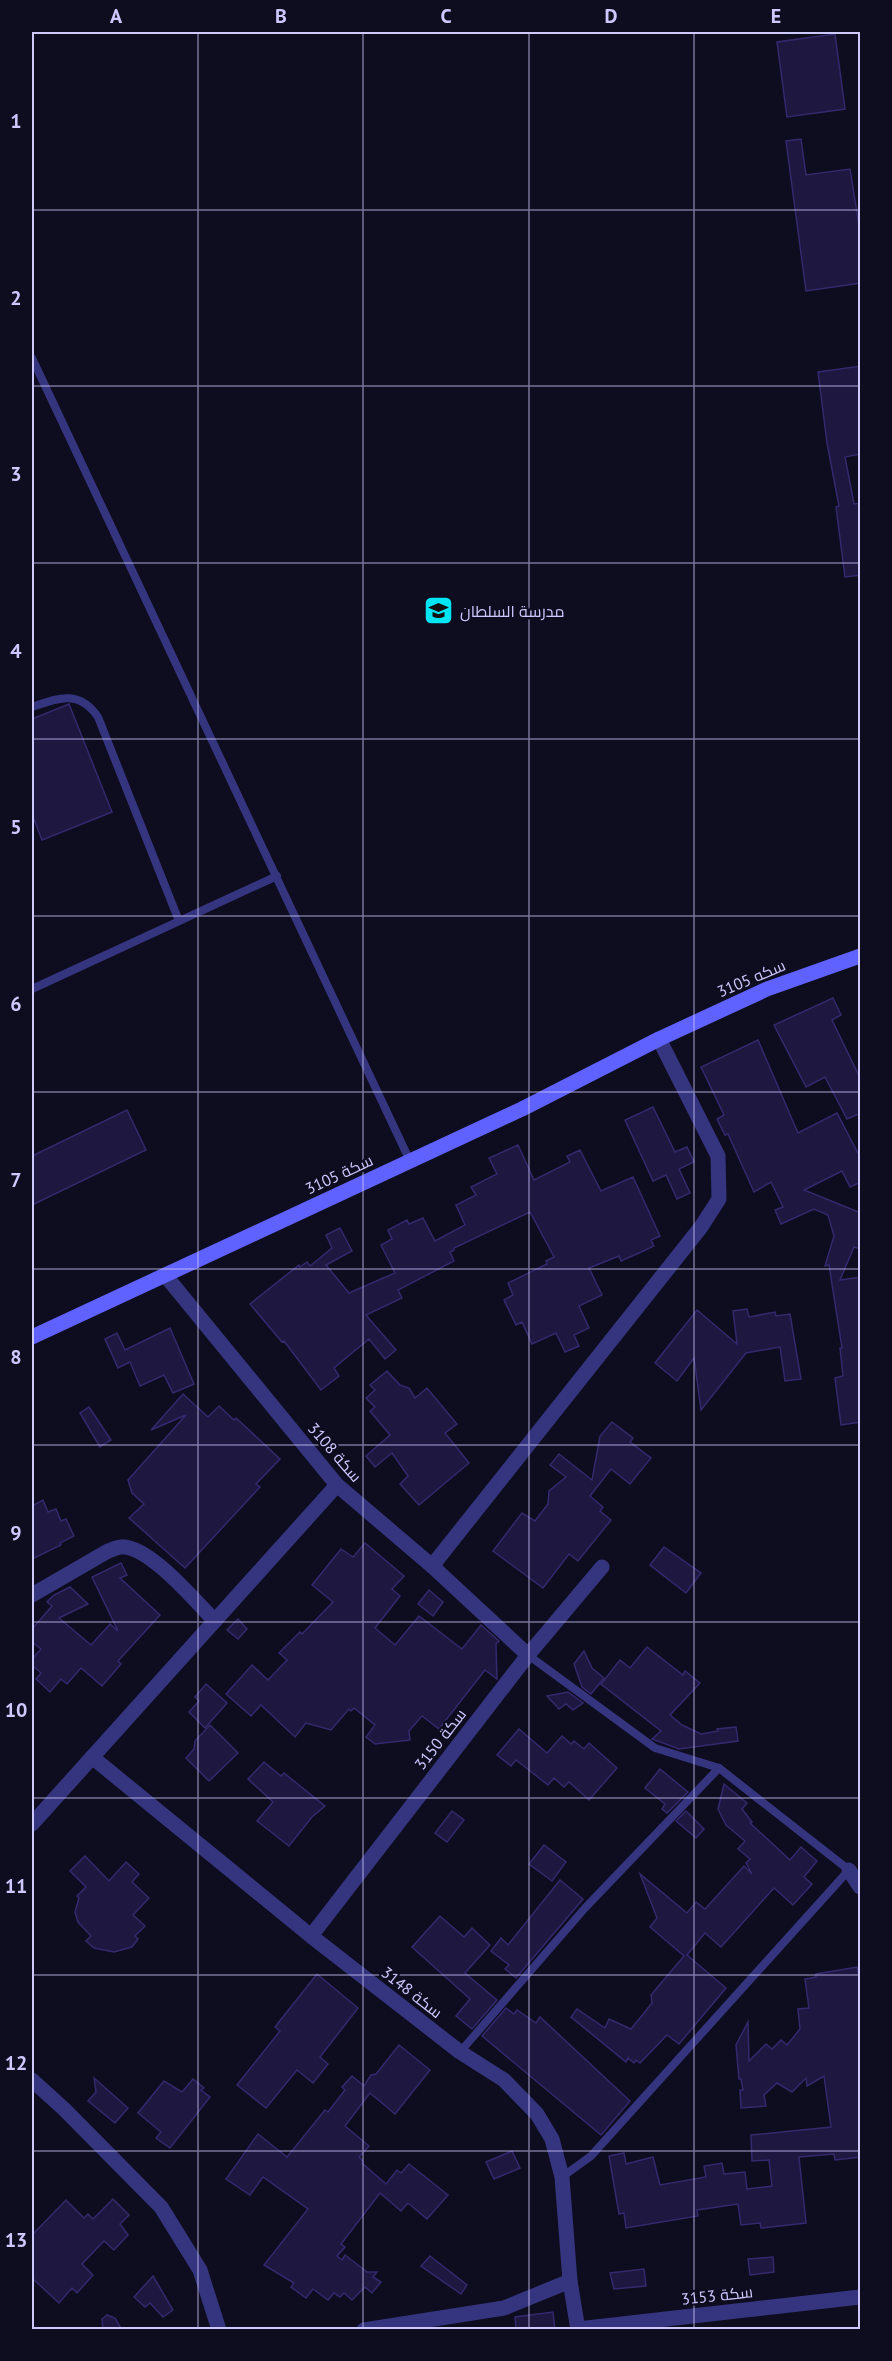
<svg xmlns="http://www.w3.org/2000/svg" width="892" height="2361" font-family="'PT Sans',Cairo,sans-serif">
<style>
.building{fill:#1e1740;stroke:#34296d;stroke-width:1.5}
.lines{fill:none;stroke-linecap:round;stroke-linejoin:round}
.lane{stroke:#35357f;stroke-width:8}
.street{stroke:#35357f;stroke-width:15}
.secondary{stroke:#6062ff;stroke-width:15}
.grid{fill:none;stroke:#cdc9ff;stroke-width:1.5;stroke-opacity:0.55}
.labels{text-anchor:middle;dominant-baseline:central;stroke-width:4.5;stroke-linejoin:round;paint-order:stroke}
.poi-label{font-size:16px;fill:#cdc9ff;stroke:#0e0c1f;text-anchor:start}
.street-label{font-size:16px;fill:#cdc9ff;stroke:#0e0c1f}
.neatline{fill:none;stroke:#cdc9ff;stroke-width:2}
.grid-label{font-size:20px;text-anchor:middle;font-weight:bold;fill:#cdc9ff}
</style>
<rect width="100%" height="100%" fill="#0e0c1f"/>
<!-- building -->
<g class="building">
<polygon points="835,34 845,109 787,117 777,42"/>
<polygon points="801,139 806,175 850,169 861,238 861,283 806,291 786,141"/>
<polygon points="861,366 861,454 845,457 854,504 861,503 861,575 845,577 836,507 839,506 827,443 818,372"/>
<polygon points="69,704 112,812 42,840 32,814 32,719"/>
<polygon points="833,998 841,1015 832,1020 861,1080 861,1113 847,1119 825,1077 806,1087 774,1025"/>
<polygon points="758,1040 798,1133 837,1113 861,1159 861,1182 850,1187 842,1171 804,1190 861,1213 861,1249 854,1247 840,1280 861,1277 861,1422 841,1425 835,1378 843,1376 840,1348 842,1348 829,1265 825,1266 834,1236 828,1215 814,1209 781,1224 775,1210 783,1207 771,1182 754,1192 728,1134 725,1135 717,1119 724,1115 701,1067"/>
<polygon points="653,1107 675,1152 687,1147 694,1162 679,1169 690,1193 677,1199 666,1175 653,1181 625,1120"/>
<polygon points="127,1110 146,1150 32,1205 32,1156"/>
<polygon points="518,1145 534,1180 570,1162 567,1156 580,1150 601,1191 633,1177 660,1236 651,1240 654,1246 639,1253 621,1261 619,1256 589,1268 602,1295 579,1306 589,1328 574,1335 579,1346 565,1352 556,1333 532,1344 522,1322 516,1325 504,1300 513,1295 508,1283 547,1264 546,1261 554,1257 530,1212 454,1248 454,1250 450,1252 454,1261 398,1290 402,1298 366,1315 396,1350 385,1359 369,1339 334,1368 339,1376 321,1390 284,1341 282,1342 250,1304 299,1265 300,1267 307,1262 310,1266 332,1248 326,1235 340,1228 352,1251 326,1265 349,1293 395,1273 381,1245 392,1239 388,1230 407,1220 409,1224 423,1218 435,1241 465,1225 456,1205 476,1195 471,1187 497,1174 489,1158"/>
<polygon points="747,1309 749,1317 775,1312 776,1316 790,1314 801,1379 785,1381 780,1347 746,1353 701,1410 694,1358 677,1381 655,1363 697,1310 737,1344 733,1311"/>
<polygon points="170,1328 194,1384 173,1393 164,1375 140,1386 130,1362 118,1368 105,1339 117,1333 125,1350"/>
<polygon points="387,1371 400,1385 409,1388 415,1398 427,1388 457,1424 445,1433 469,1463 419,1505 400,1484 408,1476 392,1453 375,1467 366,1456 390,1435 370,1411 375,1407 366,1398 375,1390 370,1385"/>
<polygon points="183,1394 208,1417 219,1406 234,1420 236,1418 280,1459 256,1484 260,1487 185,1568 129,1518 144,1504 132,1493 128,1480 186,1415 151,1430"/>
<polygon points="89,1407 111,1440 100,1447 80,1413"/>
<polygon points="612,1422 633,1438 630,1442 651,1458 630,1484 611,1469 590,1496 603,1507 600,1511 611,1520 578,1561 569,1554 543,1588 493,1551 522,1513 535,1521 548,1504 549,1491 566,1477 550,1465 559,1454 592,1480 600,1436"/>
<polygon points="43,1500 48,1512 56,1509 61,1521 66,1519 74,1536 60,1543 61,1545 32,1559 32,1506"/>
<polygon points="365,1543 404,1576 392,1589 400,1596 375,1628 395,1645 419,1616 462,1649 481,1625 499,1641 496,1644 497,1679 485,1670 439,1729 422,1716 409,1731 410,1740 375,1744 366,1737 375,1725 354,1708 351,1711 349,1709 331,1730 306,1723 295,1737 261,1705 251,1716 226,1694 252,1665 268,1680 287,1660 279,1653 300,1632 302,1634 333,1602 312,1585 341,1549 353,1557"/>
<polygon points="664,1547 701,1573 686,1593 650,1565"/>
<polygon points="121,1563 127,1575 120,1578 160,1615 118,1661 121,1664 102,1686 81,1668 67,1684 61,1679 50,1692 36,1679 41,1673 32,1665 32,1659 41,1649 32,1642 32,1629 52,1606 47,1602 54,1595 70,1587 88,1604 59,1618 91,1645 110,1624 118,1631 92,1577"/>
<polygon points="429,1590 443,1602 433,1616 418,1604"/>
<polygon points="238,1619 247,1629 238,1639 227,1630"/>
<polygon points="647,1647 683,1675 685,1671 700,1683 670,1715 682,1725 701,1734 718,1731 717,1729 736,1727 738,1741 679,1749 652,1739 661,1731 601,1684 620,1660 630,1668"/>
<polygon points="584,1651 592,1668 604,1678 591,1694 582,1687 574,1664"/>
<polygon points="206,1684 227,1703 205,1728 189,1712 199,1701 195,1697"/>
<polygon points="568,1692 583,1703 573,1710 566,1704 559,1709 547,1696"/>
<polygon points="210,1725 238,1753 209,1781 186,1758 194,1749 195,1741"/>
<polygon points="519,1729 547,1753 562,1736 571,1744 574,1741 584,1749 589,1743 617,1768 589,1800 569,1782 564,1787 554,1778 548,1785 516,1760 511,1766 497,1755"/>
<polygon points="264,1762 281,1776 284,1773 325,1806 312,1817 289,1846 257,1821 273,1802 248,1779"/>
<polygon points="660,1769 688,1792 667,1813 662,1809 665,1804 645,1788"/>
<polygon points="724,1784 747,1803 742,1809 752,1822 750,1823 790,1860 801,1847 817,1861 804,1877 812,1884 793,1905 774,1888 721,1947 705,1933 687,1955 726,1988 679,2044 667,2035 640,2063 636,2060 634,2063 628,2058 626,2062 571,2017 577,2009 605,2028 609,2019 631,2029 652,2003 651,1995 684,1956 650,1927 657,1918 640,1874 687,1913 696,1902 705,1909 744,1866 752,1874 746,1863 750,1859 738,1849 745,1841 726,1825 718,1809"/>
<polygon points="452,1811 464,1820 447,1842 435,1833"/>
<polygon points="686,1811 704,1829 696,1838 676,1821"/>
<polygon points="544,1845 566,1862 552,1881 529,1864"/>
<polygon points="85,1856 109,1881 126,1862 139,1874 132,1882 149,1898 133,1915 145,1926 135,1936 138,1939 132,1947 114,1952 94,1948 86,1941 91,1936 78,1922 75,1912 79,1898 77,1896 86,1887 70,1871"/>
<polygon points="560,1880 583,1899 516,1978 505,1969 509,1965 491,1951 501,1938 508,1945"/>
<polygon points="440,1916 464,1937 472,1928 490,1945 465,1973 497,2000 472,2029 456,2016 470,1999 412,1947"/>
<polygon points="857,1967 861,1987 861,2157 835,2160 834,2154 799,2157 806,2223 761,2228 760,2223 741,2225 738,2204 697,2210 698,2216 626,2228 624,2213 619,2214 609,2156 624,2153 626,2164 653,2157 660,2185 706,2177 704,2166 722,2163 724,2174 745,2172 747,2189 772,2186 769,2160 752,2161 751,2135 831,2127 824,2076 807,2086 806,2078 792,2092 777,2083 764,2095 766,2106 741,2108 740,2090 743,2090 741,2079 739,2079 736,2045 748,2022 749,2061 766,2044 772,2049 781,2040 787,2045 800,2029 798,2009 809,2008 805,1979 816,1977 816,1974"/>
<polygon points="317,1974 358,2008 320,2057 328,2064 313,2083 297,2070 266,2108 237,2085 280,2031 275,2027"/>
<polygon points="506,2008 514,2014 517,2010 536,2023 540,2017 630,2101 601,2135 482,2036"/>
<polygon points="399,2045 430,2070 395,2114 370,2093 345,2126 369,2146 359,2157 363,2161 362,2163 386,2184 397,2170 401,2173 409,2164 448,2195 427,2219 408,2203 401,2211 380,2193 341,2244 345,2247 337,2256 342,2260 345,2255 367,2272 377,2272 373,2277 381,2282 372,2293 365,2287 352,2300 344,2293 340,2297 334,2293 328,2300 313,2289 306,2298 291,2287 294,2283 264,2265 308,2209 263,2177 250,2195 226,2179 258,2134 287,2157 325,2110 328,2112 345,2090 342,2087 352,2076 364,2086 371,2075 376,2074"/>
<polygon points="94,2078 128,2108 115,2123 88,2101 96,2092"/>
<polygon points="193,2079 204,2088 201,2090 210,2097 170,2148 156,2138 161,2132 138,2113 164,2081 182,2092"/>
<polygon points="512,2151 520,2168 494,2179 486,2162"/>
<polygon points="113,2199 129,2215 120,2224 128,2235 114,2250 104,2241 82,2264 93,2275 77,2293 72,2288 59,2303 32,2278 32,2235 66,2200 84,2218 88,2214 93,2219"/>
<polygon points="430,2256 467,2285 461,2294 421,2266"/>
<polygon points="773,2257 774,2272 750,2275 748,2259"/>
<polygon points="644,2269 646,2286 614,2289 610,2273"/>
<polygon points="153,2276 173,2310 163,2317 150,2303 145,2307 134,2297"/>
<polygon points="553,2312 555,2330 516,2330 515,2317"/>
<polygon points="107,2315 115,2318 122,2330 103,2330 102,2319"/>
</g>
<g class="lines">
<!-- lane -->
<g class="lane">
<polyline points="32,358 410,1161"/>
<path d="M32,707C58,698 79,689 98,717L179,921"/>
<polyline points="32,989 277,876"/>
<polyline points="528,1655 655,1748 719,1768 849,1870 591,2156 562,2177"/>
<polyline points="460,2052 585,1908 719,1768"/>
</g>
<!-- street -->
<g class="street">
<polyline points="165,1275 337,1485 432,1566 528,1655"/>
<polyline points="432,1566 701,1227 719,1199 718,1156 659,1039"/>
<path d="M32,1595L108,1551C112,1550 117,1547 121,1547C148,1544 196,1602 215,1621"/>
<polyline points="92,1757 311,1936 460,2052 504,2080 537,2114 552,2139 562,2177 570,2281 578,2330"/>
<polyline points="32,1824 337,1485"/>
<polyline points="849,1870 860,1887"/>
<polyline points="311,1936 528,1655 602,1567"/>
<polyline points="32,2080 64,2109 161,2207 200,2270 219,2330"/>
<polyline points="578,2329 860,2297"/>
<polyline points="364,2330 504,2308 570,2281"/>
</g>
<!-- secondary -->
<polyline class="secondary" points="32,1337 522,1109 659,1039 767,989 860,956"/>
</g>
<!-- grid -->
<path class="grid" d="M198,32V2330M363,32V2330M529,32V2330M694,32V2330M32,210H860M32,386H860M32,563H860M32,739H860M32,916H860M32,1092H860M32,1269H860M32,1445H860M32,1622H860M32,1798H860M32,1975H860M32,2151H860"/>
<!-- icons -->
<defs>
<symbol id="school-square" viewBox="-11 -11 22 22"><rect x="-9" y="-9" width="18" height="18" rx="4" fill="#00e5f4" stroke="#0e0c1f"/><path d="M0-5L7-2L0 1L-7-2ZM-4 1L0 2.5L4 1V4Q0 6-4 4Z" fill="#111"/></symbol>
</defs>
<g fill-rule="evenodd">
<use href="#school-square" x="422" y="594" width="33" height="33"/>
</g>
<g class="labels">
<!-- poi labels -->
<g class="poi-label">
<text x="460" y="611">مدرسة السلطان</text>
</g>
<!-- street labels -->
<g class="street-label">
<text transform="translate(751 978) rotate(-23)">سكه 3105</text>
<text transform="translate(339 1174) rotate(-25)">سكة 3105</text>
<text transform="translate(335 1452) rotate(49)">سكة 3108</text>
<text transform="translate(440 1739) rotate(-52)">سكة 3150</text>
<text transform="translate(412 1992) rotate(38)">سكة 3148</text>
<text transform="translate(717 2295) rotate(-6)">سكة 3153</text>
</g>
</g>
<!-- border -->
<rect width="892" height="2361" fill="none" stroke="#0e0c1f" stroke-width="66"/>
<rect x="33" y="33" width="826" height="2295" class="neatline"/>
<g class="grid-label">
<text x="116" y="23">A</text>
<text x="281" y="23">B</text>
<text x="446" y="23">C</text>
<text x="611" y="23">D</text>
<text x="776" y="23">E</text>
<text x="16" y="128">1</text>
<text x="16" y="305">2</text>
<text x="16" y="481">3</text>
<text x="16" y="658">4</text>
<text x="16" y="834">5</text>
<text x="16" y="1011">6</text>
<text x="16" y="1187">7</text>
<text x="16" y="1364">8</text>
<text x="16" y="1540">9</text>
<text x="16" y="1717">10</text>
<text x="16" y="1893">11</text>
<text x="16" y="2070">12</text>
<text x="16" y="2247">13</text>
</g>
</svg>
